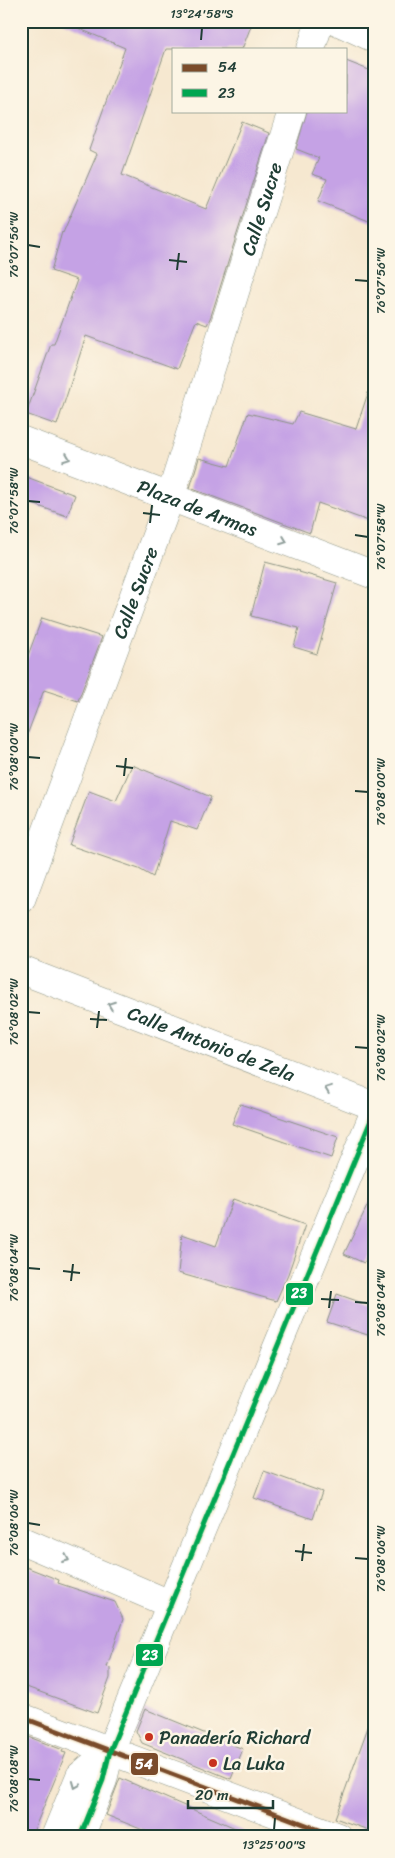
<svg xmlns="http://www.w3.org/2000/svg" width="395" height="1858" font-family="Sriracha,sans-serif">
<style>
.building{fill:#c5a2e5}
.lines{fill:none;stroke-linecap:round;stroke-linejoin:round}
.minor-casing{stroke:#8a9282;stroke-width:29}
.trunk-casing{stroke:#8a9282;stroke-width:29}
.minor{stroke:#fff;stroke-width:28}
.trunk{stroke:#fff;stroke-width:28}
.bus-1-casing{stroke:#fcf5e5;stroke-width:9}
.bus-2-casing{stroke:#fcf5e5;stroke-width:9}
.bus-1{stroke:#7a4b2a;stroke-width:5}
.bus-2{stroke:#00a651;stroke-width:5}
.oneway{stroke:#8f9e9a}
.ticks{fill:none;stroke:#1f3d34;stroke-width:2}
.poi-dot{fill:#c8321e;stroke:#fcf5e5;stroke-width:2}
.labels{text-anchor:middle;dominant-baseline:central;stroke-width:5;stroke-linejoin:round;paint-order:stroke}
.street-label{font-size:19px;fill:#1f3d34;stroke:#fcf5e5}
.poi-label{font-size:19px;fill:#1f3d34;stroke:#fcf5e5;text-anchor:start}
.line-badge{stroke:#fcf5e5;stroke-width:2}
.badge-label{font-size:14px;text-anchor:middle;font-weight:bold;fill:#fff}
.neatline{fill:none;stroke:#1f3d34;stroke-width:2}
.ticks-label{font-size:12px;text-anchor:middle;fill:#1f3d34}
</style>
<rect width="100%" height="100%" fill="#fcf5e5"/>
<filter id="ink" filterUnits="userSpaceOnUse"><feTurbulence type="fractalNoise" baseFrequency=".02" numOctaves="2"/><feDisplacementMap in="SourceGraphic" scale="10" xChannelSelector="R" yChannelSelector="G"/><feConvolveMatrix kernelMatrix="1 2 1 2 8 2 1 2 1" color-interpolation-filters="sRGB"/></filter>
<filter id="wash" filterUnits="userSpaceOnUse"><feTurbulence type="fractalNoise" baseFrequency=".0096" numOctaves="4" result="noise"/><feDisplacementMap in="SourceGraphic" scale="20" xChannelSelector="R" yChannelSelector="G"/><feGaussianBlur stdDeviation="1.12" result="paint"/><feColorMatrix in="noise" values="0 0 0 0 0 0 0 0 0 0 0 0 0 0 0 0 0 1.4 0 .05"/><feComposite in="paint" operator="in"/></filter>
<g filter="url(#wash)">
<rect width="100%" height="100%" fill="#f6e8d0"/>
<g id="blocks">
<!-- building -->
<g class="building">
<polygon points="61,21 253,21 242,49 166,49 122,175 206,209 242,122 269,133 211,316 207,325 196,321 177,369 86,336 57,425 26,414 51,344 54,344 77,280 51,271 62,232 63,233 97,154 89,150 125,48"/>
<polygon points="346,61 374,72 374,223 318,201 327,179 312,174 319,158 296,149 307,111 346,111"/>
<polygon points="370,387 374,388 374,523 318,503 310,533 190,488 199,458 229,466 248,413 293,424 299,412 356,429"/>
<polygon points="21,475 75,495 67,516 21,500"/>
<polygon points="265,562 300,571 299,572 337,583 317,654 294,647 299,628 251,616"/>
<polygon points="42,618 102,637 78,701 44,690 24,743 21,743 21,674"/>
<polygon points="132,765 211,797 197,830 170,821 153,877 139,869 69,845 89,791 116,801"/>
<polygon points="240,1104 338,1137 331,1158 232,1124"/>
<polygon points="374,1192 374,1243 364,1263 344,1254"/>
<polygon points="233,1199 305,1225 288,1274 276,1301 178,1273 182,1234 216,1246"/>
<polygon points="337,1294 374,1307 374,1337 327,1322"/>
<polygon points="264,1471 322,1492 313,1519 254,1498"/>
<polygon points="21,1565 59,1580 58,1583 115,1602 123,1619 107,1667 110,1668 110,1678 97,1713 21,1685"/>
<polygon points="145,1709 243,1749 231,1779 142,1743 136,1731"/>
<polygon points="371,1719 374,1720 374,1832 335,1818"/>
<polygon points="21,1734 63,1750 62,1752 66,1753 31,1837 21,1837"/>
<polygon points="120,1778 150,1791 256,1837 160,1837 106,1815"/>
</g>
</g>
</g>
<g filter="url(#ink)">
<use href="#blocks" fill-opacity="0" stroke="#8a9282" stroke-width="1"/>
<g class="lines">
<defs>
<g id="minor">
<polyline points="311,49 320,21"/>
<path id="s1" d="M21,900L170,498L292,111"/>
<path id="s2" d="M21,970L374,1106"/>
<polyline points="21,1540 170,1604"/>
<polyline points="21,1717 338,1837"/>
<polyline points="55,1837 80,1776 110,1751"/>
<polyline points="80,1837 103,1780 110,1751 374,1113"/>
</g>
<g id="trunk">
<polyline points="337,21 374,38"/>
<path id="s3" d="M21,440L374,575"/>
</g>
</defs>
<!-- minor casing -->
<use href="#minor" class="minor-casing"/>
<!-- trunk casing -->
<use href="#trunk" class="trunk-casing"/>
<!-- minor -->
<use href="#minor" class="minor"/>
<!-- trunk -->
<use href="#trunk" class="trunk"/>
<defs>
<polyline id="bus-1" points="21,1717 338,1837"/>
<polyline id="bus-2" points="80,1837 103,1780 110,1751 374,1113"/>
</defs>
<!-- bus-1 casing -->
<use href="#bus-1" class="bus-1-casing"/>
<!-- bus-2 casing -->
<use href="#bus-2" class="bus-2-casing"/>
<!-- bus-1 -->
<use href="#bus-1" class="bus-1"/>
<!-- bus-2 -->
<use href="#bus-2" class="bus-2"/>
</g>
<!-- one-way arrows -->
<defs><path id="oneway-chevron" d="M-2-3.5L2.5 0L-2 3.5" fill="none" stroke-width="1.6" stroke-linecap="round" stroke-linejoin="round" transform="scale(1.25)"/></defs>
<g class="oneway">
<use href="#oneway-chevron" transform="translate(67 458) rotate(21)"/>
<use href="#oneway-chevron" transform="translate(284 541) rotate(21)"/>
<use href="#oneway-chevron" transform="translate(111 1005) rotate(-159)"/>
<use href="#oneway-chevron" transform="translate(328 1089) rotate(-159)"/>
<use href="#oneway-chevron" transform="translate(66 1559) rotate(23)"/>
<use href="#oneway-chevron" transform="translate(76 1785) rotate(112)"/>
</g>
</g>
<!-- ticks -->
<path class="ticks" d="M201,40L202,28M28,245L40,247M169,260L187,262M177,270L179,253M355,280L368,281M28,501L40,502M143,513L160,515M150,523L152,505M355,535L368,537M28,757L40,758M116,766L133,768M124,776L126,758M355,791L368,792M28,1012L40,1013M90,1019L107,1020M97,1028L99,1011M355,1047L368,1048M28,1268L40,1269M63,1271L80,1273M71,1281L73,1264M321,1299L339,1300M355,1302L368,1303M329,1308L331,1291M28,1523L40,1525M295,1551L312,1553M355,1558L368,1559M302,1561L304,1544M28,1779L40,1780M274,1830L275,1818"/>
<!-- markers -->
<g class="poi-dot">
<circle cx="149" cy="1737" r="5"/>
<circle cx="213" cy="1763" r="5"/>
</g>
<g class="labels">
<!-- street labels -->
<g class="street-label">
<text stroke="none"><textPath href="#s1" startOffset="732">Calle Sucre</textPath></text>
<text stroke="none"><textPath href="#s3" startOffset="189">Plaza de Armas</textPath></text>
<text stroke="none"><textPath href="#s1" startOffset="328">Calle Sucre</textPath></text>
<text stroke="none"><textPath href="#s2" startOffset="204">Calle Antonio de Zela</textPath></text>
</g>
<!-- poi labels -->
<g class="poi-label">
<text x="159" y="1737">Panadería Richard</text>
<text x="223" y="1763">La Luka</text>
</g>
</g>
<g class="line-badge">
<rect x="285" y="1282" width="29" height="24" rx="5" fill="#00a651"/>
<rect x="135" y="1643" width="29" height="24" rx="5" fill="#00a651"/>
<rect x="130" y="1752" width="29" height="24" rx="5" fill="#7a4b2a"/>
</g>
<g class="badge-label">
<text x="299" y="1298">23</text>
<text x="150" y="1660">23</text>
<text x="144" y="1769">54</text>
</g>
<!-- margin -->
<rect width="395" height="1858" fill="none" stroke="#fcf5e5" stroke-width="55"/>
<!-- legend -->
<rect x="172" y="48" width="175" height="65" fill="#fcf5e5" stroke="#a4ab9e"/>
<rect x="182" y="64" width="25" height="8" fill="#7a4b2a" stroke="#a4ab9e"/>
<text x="218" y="72" font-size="15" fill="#1f3d34">54</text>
<rect x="182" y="89" width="25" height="8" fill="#00a651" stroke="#a4ab9e"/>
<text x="218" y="98" font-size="15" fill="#1f3d34">23</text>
<!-- scale -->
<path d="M188 1800v8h85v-8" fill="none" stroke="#1f3d34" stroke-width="2.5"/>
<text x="195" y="1800" font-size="15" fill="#1f3d34" stroke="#fcf5e5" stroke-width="4" paint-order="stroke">20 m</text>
<rect x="28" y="28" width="340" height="1802" class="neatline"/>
<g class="ticks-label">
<text x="202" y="18">13°24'58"S</text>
<text transform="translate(14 245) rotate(-90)" y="4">76°07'56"W</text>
<text transform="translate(381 281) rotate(-90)" y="4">76°07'56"W</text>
<text transform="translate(14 501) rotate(-90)" y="4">76°07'58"W</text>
<text transform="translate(381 537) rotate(-90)" y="4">76°07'58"W</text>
<text transform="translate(14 757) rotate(-90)" y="4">76°08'00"W</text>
<text transform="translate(381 792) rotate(-90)" y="4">76°08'00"W</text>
<text transform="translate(14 1012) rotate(-90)" y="4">76°08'02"W</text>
<text transform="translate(381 1048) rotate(-90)" y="4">76°08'02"W</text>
<text transform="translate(14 1268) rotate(-90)" y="4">76°08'04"W</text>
<text transform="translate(381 1303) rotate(-90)" y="4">76°08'04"W</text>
<text transform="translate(14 1523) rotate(-90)" y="4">76°08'06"W</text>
<text transform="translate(381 1559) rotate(-90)" y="4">76°08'06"W</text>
<text transform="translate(14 1779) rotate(-90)" y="4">76°08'08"W</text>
<text x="274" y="1849">13°25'00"S</text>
</g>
</svg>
